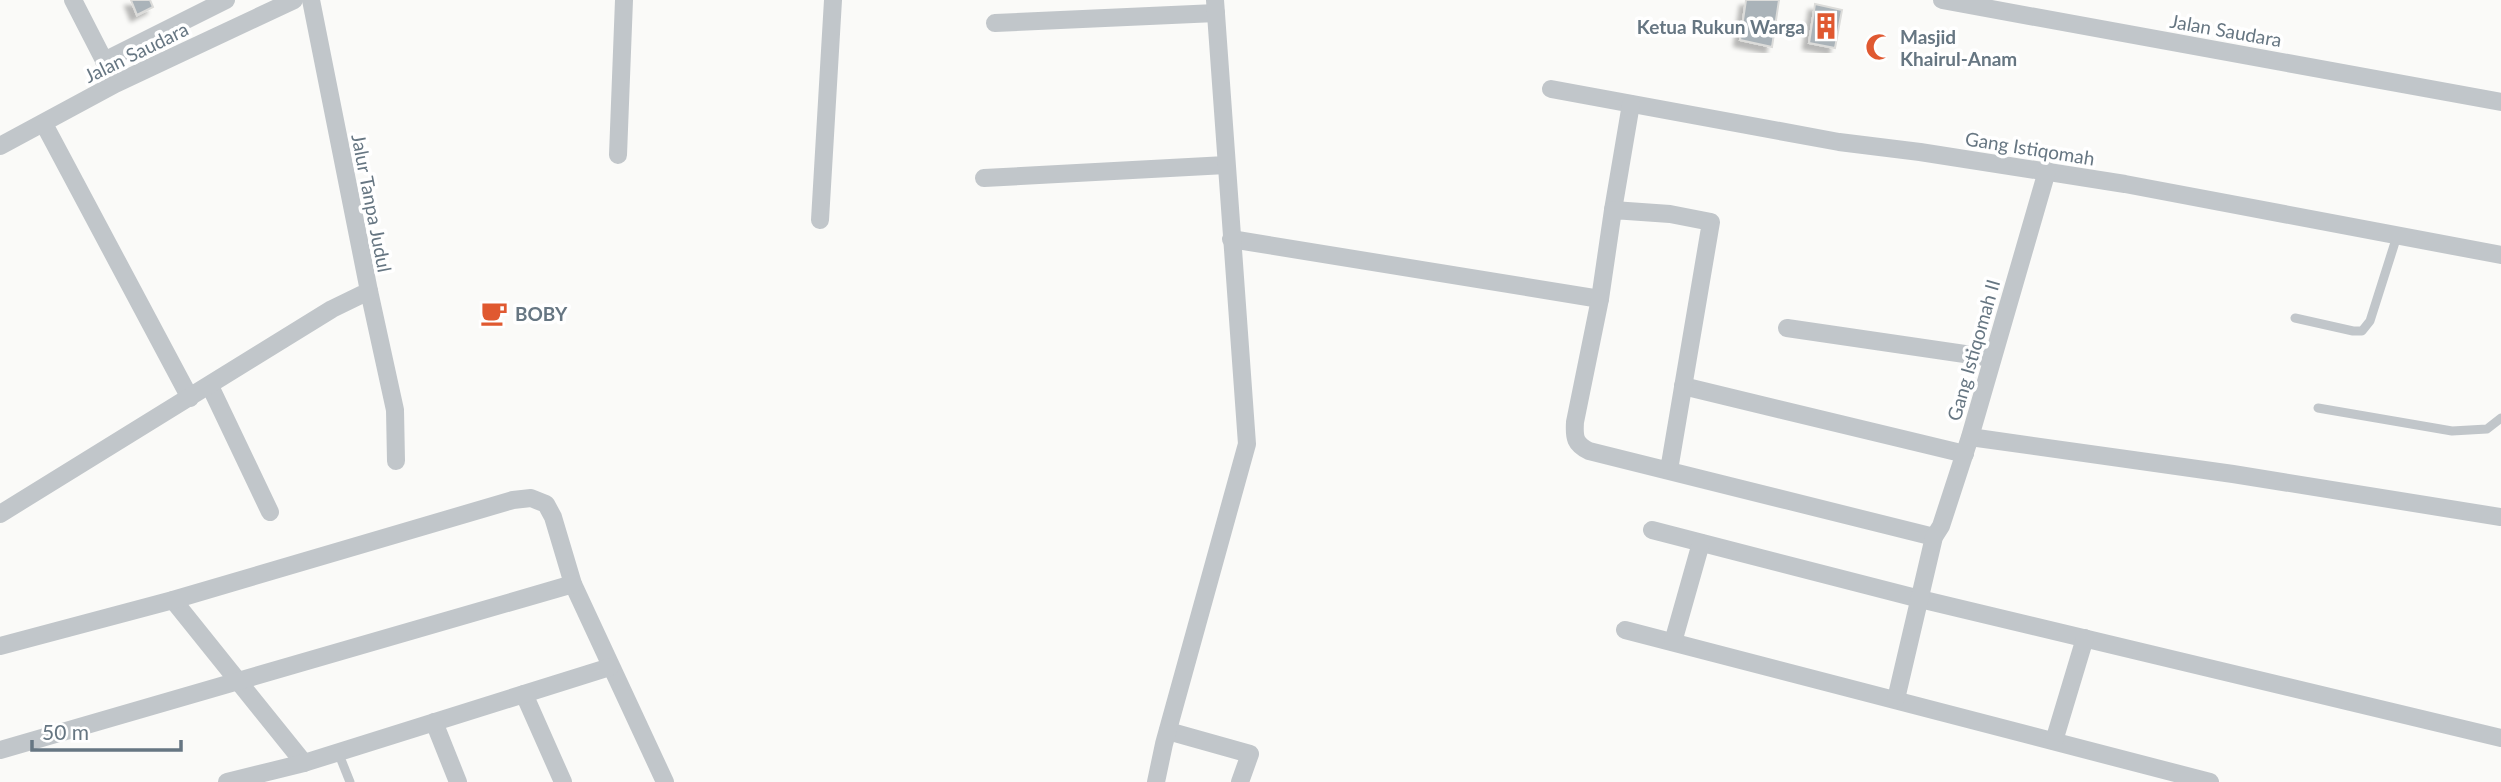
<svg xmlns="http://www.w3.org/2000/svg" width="2501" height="782" font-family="Lato,sans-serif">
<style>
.building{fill:#aab3b9;stroke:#dcdcda;stroke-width:2;filter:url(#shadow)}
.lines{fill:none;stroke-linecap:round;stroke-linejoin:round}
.lane{stroke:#c1c6ca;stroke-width:9}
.street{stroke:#c1c6ca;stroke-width:18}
.labels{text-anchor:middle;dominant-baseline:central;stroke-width:7;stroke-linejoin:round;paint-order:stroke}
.poi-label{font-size:19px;font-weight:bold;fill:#667682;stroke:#fff;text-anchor:start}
.street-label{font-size:19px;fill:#667682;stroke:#fff}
</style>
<defs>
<filter id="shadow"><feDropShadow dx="-6" dy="6" stdDeviation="2" flood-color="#0004"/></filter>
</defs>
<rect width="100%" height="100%" fill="#fafaf8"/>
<!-- building -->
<g class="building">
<polygon points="131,0 150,0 153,7 137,15"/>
<polygon points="1746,0 1779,0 1772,47 1740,40"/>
<polygon points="1815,4 1842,10 1835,48 1809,43"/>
</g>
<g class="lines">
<!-- lane -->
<g class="lane">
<polyline points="2295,318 2353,331 2362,331 2370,321 2397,236"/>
<polyline points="2318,408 2452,431 2487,429 2501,418"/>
<polyline points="338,752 350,782"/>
</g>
<!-- street -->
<g class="street">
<polyline points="73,0 110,72"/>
<polyline points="1942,0 2501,102"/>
<polyline points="995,23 1216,13"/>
<polyline points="104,61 226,0"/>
<polyline points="1551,89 1839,142 1920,152 2125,184 2501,255"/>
<polyline points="44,124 190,398"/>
<polyline points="0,146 115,84 294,0"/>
<polyline points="618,155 624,0"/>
<polyline points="984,178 1226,165"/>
<polyline points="1613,210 1631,104"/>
<polyline points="820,220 833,0"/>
<polyline points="1231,239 1600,299"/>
<polyline points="369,291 395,410 396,461"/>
<polyline points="1787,328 1992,358"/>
<polyline points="210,386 270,512"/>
<polyline points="1683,386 1965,454"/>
<polyline points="1970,437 2233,474 2501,517"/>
<path d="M1669,470L1711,222L1670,214L1613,210L1600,299L1575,422C1574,438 1575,444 1589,451L1934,537"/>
<polyline points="0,514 332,309 369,291 311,0"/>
<polyline points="1652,530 1920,599 2501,738"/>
<polyline points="173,600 304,763"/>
<polyline points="1625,630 2210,782"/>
<polyline points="1673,642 1701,543"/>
<polyline points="0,646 173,600 513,500 531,498 546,504 553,517 573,584 665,782"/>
<polyline points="524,694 563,782"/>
<polyline points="1896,699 1934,537 1941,526 1970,437 2047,171"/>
<polyline points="434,722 458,782"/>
<polyline points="1168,731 1250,754 1240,782"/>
<polyline points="2054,741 2085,638"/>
<polyline points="0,750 573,584"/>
<polyline points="227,782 304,763 610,667"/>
<polyline points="1156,782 1164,744 1247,444 1215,0"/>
</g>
</g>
<!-- icons -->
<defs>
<symbol id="building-bare" viewBox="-9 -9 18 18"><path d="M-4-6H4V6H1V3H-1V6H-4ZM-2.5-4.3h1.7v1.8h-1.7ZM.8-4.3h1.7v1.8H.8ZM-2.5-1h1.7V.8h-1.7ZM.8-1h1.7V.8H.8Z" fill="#e05931" stroke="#fff" stroke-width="2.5" paint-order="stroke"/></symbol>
<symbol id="mosque-bare" viewBox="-9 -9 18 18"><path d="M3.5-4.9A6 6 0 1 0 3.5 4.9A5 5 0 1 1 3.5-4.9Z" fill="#e05931" stroke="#fff" stroke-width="2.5" paint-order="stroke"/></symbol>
<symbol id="cafe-bare" viewBox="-9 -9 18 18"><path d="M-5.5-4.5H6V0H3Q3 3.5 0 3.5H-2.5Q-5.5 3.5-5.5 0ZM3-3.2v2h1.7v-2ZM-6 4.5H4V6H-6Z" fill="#e05931" stroke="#fff" stroke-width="2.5" paint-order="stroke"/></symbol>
</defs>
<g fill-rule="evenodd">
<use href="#building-bare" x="1807" y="7" width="38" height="38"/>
<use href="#mosque-bare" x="1860" y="28" width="38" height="38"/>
<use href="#cafe-bare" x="475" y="294" width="38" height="38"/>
</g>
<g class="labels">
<!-- poi labels -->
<g class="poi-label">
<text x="1805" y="26" text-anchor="end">Ketua Rukun Warga</text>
<text x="1900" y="36">Masjid<tspan x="1900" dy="22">Khairul-Anam</tspan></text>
<text x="515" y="313">BOBY</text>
</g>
<!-- street labels -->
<g class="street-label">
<text transform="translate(2226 30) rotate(10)">Jalan Saudara</text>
<text transform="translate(136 52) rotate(-26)">Jalan Saudara</text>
<text transform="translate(2030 148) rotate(9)">Gang Istiqomah</text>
<text transform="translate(372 203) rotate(79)">Jalur Tanpa Judul</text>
<text transform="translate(1973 350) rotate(-74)">Gang Istiqomah II</text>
</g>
</g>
<!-- scale -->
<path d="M32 740v10h149v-10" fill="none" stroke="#667682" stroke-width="3.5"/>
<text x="42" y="740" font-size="21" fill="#667682" stroke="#ffffff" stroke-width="5" paint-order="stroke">50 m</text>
</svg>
